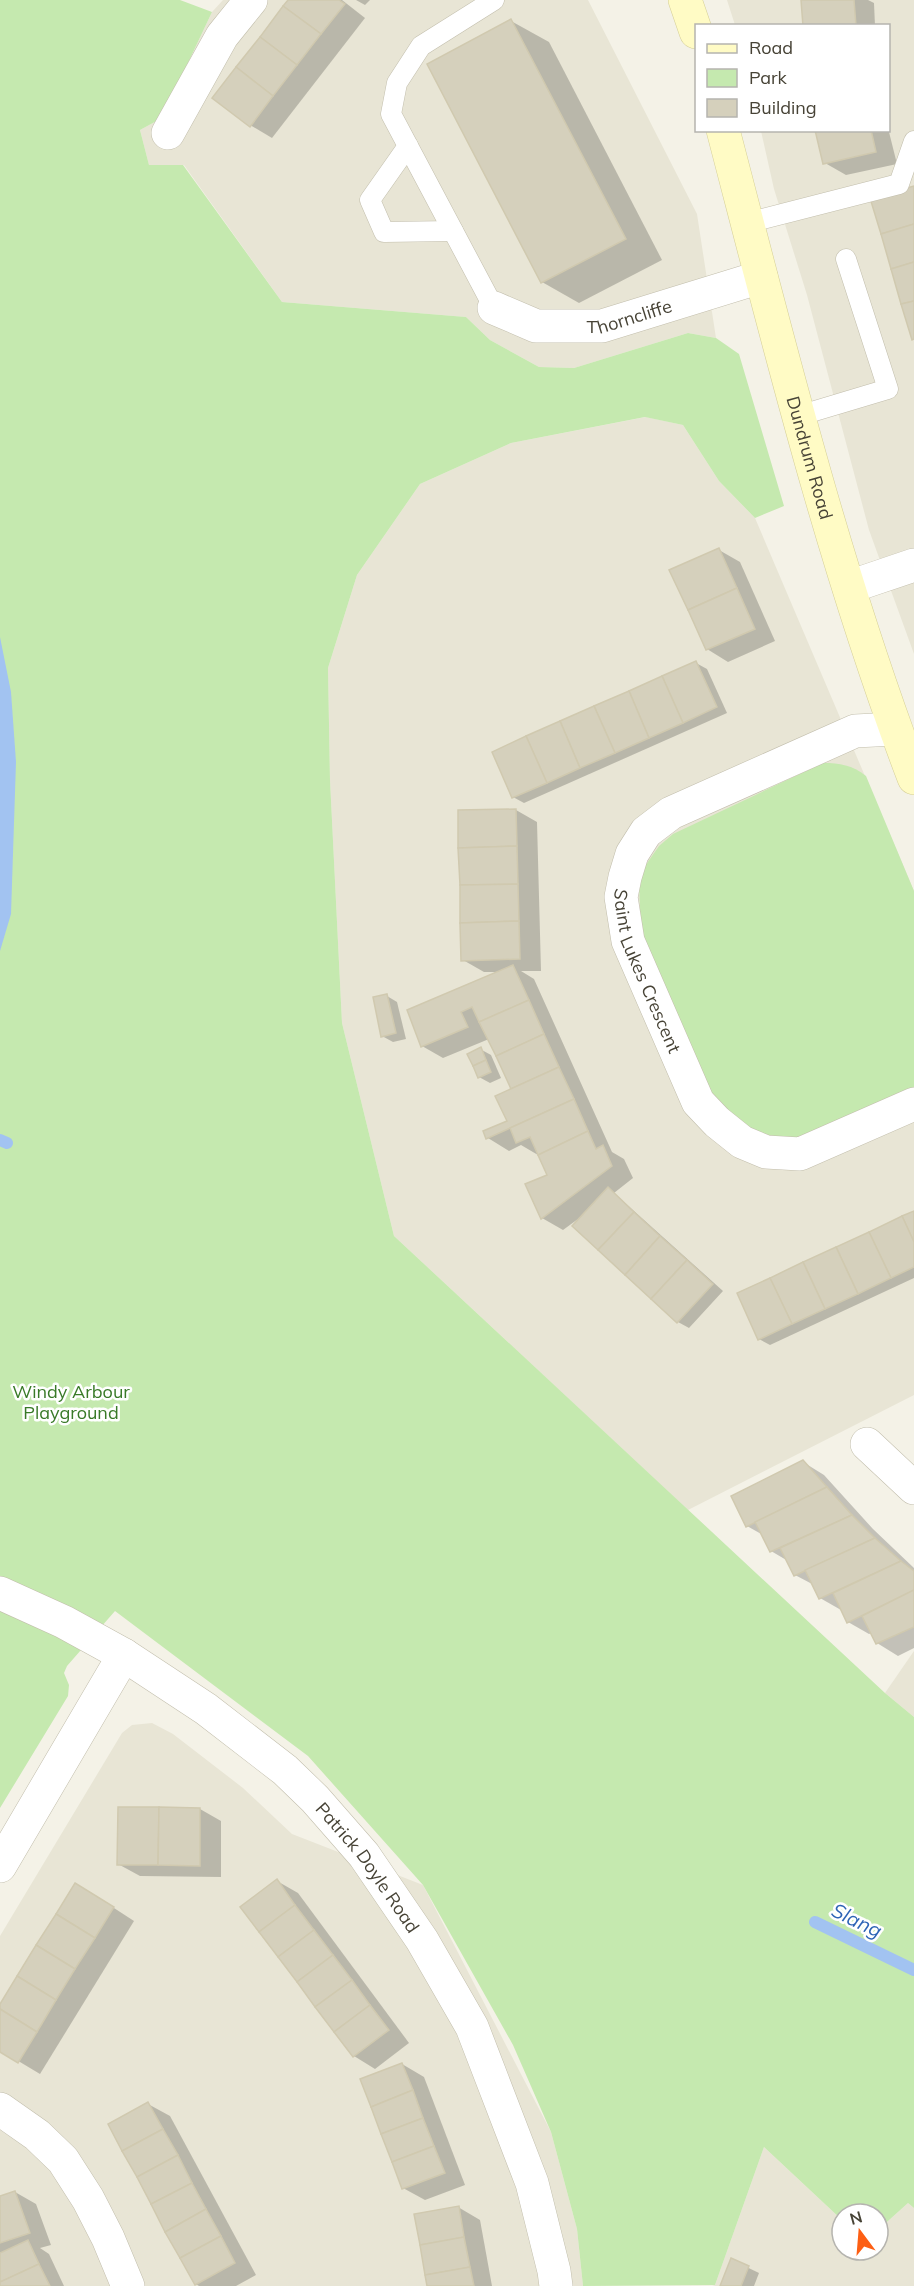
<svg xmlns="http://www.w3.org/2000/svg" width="914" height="2286" font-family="Mulish,sans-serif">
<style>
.residential{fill:#e8e5d5}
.green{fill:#c5e9af}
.water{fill:#a2c3f1}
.shadow{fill:#0003}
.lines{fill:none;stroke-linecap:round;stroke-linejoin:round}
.stream{stroke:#a2c3f1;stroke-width:12}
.building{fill:#d5d0bc;stroke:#d0c9af;stroke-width:1.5}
.service-casing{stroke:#c2beac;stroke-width:21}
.minor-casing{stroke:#c2beac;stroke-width:34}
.secondary-casing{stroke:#d5cf96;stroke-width:34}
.service{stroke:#fff;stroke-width:20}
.minor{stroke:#fff;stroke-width:33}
.secondary{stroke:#fffbc5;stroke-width:33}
.labels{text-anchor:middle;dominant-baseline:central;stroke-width:5;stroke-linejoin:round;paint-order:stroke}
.street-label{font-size:18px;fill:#474336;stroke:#fff}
.park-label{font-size:18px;fill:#397a28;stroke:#fff}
.water-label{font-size:20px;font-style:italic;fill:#2d64b5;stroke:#fff}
</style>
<rect width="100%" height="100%" fill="#f4f2e7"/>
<!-- residential -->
<g class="residential">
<polygon points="223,0 588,0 697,214 716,338 688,333 574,368 539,367 490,340 466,317 282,302 184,165 149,165 140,130 162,118 212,12"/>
<polygon points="727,0 914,0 914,654 869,530 807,295 774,189 761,131 888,130 888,26 735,25"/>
<polygon points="646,417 683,425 719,481 755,518 914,891 914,1395 688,1510 394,1236 342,1023 330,780 328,668 357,575 420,484 511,443"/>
<polygon points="914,1651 914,1717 885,1693"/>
<polygon points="152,1723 173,1734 243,1788 292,1834 423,1885 551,2132 577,2229 583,2286 0,2286 0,1936 122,1733 132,1725"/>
<polygon points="764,2147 842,2220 842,2250 878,2250 878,2230 908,2203 914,2208 914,2286 712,2286 715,2285"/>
</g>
<!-- green -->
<g class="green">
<polygon points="0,0 180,0 212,12 162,118 140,130 149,165 183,165 282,302 466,317 490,340 539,367 574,368 688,333 716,338 739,354 784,506 755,518 719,481 683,425 645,417 511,443 420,484 357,575 328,668 330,780 342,1023 394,1236 885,1693 914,1717 914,2208 908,2203 878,2230 878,2214 842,2214 842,2220 764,2147 715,2285 583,2286 577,2229 551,2132 513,2045 423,1885 308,1756 115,1611 67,1666 64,1673 69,1685 68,1696 0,1808"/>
<path d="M823,763C840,763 852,765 866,776L914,891V1089L798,1140L760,1135L733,1116L709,1090L641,933L639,884L645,866L659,846L673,834Z"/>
</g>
<!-- water -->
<polygon class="water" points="0,637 11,692 16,762 11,914 0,951"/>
<!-- shadow -->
<g class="shadow">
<polygon points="290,0 342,0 365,18 272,138 250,125"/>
<polygon points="356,0 370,0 365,5"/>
<polygon points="802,0 868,0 874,3 875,26 804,26"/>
<polygon points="511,21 549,42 662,260 579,303 542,282"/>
<polygon points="888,128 897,164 846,175 825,163 817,130 888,130"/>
<polygon points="719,550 740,562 775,641 728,662 707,649"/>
<polygon points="696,663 707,669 727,713 524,803 513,797"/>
<polygon points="516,810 537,822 541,971 521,971 534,979 612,1152 624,1159 633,1178 614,1193 723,1291 689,1328 678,1322 574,1226 578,1219 563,1230 542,1218 549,1176 538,1155 521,1145 509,1151 488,1138 485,1132 509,1121 513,1090 489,1039 443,1058 422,1046 500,972 484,972 463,960"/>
<polygon points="387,996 397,1002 406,1039 393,1042 382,1036"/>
<polygon points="480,1049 491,1055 501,1078 490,1083 479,1077"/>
<polygon points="914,1213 914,1278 770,1345 759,1339"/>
<polygon points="803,1462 824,1475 873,1529 914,1568 914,1648 898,1656 877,1643 872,1633 869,1634 848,1622 841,1610 820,1598 814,1585 795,1575 788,1561 771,1551 763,1535 747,1526"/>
<polygon points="119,1808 200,1809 221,1821 221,1877 140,1876 118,1864"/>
<polygon points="277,1881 298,1893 409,2043 375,2069 354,2056"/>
<polygon points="97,1897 134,1921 40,2074 0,2050 0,2007"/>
<polygon points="402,2064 424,2077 465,2185 425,2200 403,2188"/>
<polygon points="148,2104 170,2116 256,2275 236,2286 199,2286 196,2284"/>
<polygon points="15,2192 36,2204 51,2245 40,2248 49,2254 64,2286 0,2286 0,2197"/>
<polygon points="458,2207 480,2220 492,2286 429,2286"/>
<polygon points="732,2260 759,2273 754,2286 721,2286"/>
</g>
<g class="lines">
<!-- stream -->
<g class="stream">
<polyline points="0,1140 7,1143"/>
<polyline points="815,1922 914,1970"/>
</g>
</g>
<!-- building -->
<g class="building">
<polygon points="288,0 339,0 345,4 321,34 283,6"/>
<polygon points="801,0 854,0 856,26 803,26"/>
<polygon points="283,6 321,34 297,65 260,37"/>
<polygon points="511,19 626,239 541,283 427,64"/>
<polygon points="260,37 297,65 273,96 236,67"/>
<polygon points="236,67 273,96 250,127 212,98"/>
<polygon points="815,130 871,130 876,152 823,164"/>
<polygon points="914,186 914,224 881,234 870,198"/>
<polygon points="914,224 914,262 891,269 881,234"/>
<polygon points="914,262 914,301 901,304 891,269"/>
<polygon points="914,301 914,339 912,340 901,304"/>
<polygon points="719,548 737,588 688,610 669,570"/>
<polygon points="737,588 755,629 706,650 688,610"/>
<polygon points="696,661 717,707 683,723 662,676"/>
<polygon points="662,676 683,723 649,738 629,691"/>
<polygon points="629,691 649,738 615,753 594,706"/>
<polygon points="594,706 615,753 580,768 560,721"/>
<polygon points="560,721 580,768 547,783 526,736"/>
<polygon points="526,736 547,783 512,798 492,752"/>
<polygon points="516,809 517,846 458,848 458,810"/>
<polygon points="517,846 518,884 460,885 458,848"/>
<polygon points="518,884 519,921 460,923 460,885"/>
<polygon points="519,921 520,959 461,961 460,923"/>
<polygon points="513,965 529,1000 479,1022 472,1007 461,1012 468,1027 421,1047 407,1010"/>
<polygon points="387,994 396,1033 381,1037 373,997"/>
<polygon points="529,1000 544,1034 496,1056 479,1022"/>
<polygon points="544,1034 559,1067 511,1089 496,1056"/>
<polygon points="481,1047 486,1060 473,1066 467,1054"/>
<polygon points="486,1060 491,1072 478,1078 473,1066"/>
<polygon points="559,1067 574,1099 486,1139 483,1131 507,1121 495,1096"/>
<polygon points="574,1099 588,1131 538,1155 530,1137 516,1143 510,1128"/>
<polygon points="588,1131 596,1149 603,1145 612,1166 541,1219 525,1184 547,1175 538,1155"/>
<polygon points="608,1187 634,1212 598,1250 572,1226"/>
<polygon points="914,1211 914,1242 902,1216"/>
<polygon points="634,1212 660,1236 625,1275 598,1250"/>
<polygon points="902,1216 914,1242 914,1267 891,1278 869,1232"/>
<polygon points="869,1232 891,1278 858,1294 836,1247"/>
<polygon points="660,1236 687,1260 651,1299 625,1275"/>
<polygon points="836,1247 858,1294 825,1309 803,1262"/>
<polygon points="687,1260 713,1284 677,1323 651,1299"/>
<polygon points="803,1262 825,1309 792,1324 770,1278"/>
<polygon points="770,1278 792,1324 758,1340 737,1293"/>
<polygon points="803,1460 827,1487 746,1527 731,1496"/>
<polygon points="827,1487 852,1515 770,1552 755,1522"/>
<polygon points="852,1515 875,1538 794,1576 780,1548"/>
<polygon points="875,1538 901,1561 819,1599 805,1570"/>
<polygon points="901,1561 914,1571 914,1590 847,1623 833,1593"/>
<polygon points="914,1590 914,1627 876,1644 862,1616"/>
<polygon points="118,1807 159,1807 158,1865 117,1865"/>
<polygon points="159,1807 200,1808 200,1866 158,1865"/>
<polygon points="277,1879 295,1905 259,1932 240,1907"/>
<polygon points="75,1883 114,1907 95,1938 56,1914"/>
<polygon points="295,1905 314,1930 278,1957 259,1932"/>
<polygon points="56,1914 95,1938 75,1969 36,1945"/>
<polygon points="314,1930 333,1955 297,1982 278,1957"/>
<polygon points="36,1945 75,1969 56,2000 17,1976"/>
<polygon points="333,1955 352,1980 315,2007 297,1982"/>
<polygon points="17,1976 56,2000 37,2032 0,2009 0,2004"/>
<polygon points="352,1980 370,2005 334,2032 315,2007"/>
<polygon points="370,2005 389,2030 353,2057 334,2032"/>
<polygon points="0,2009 37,2032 18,2063 0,2052"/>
<polygon points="402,2063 413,2090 371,2107 360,2079"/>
<polygon points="413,2090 423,2118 381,2134 371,2107"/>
<polygon points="148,2102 163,2129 122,2151 108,2124"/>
<polygon points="423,2118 434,2146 392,2162 381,2134"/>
<polygon points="163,2129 178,2155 137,2177 122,2151"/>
<polygon points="434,2146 445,2173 402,2189 392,2162"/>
<polygon points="178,2155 192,2183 151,2204 137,2177"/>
<polygon points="192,2183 206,2209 165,2232 151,2204"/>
<polygon points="15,2191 30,2233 0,2243 0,2196"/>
<polygon points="459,2206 464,2237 420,2245 414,2214"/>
<polygon points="206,2209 221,2236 180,2258 165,2232"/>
<polygon points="221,2236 235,2263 195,2285 180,2258"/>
<polygon points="464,2237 470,2267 425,2275 420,2245"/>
<polygon points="28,2240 39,2264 0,2282 0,2253"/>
<polygon points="731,2258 749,2266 741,2286 720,2286"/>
<polygon points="39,2264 50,2286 0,2286 0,2282"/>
<polygon points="470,2267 474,2286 427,2286 425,2275"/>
</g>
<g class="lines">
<defs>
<g id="service">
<polyline points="408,146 370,200 384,232 453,231"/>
<polyline points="747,223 899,184 914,141"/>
<polyline points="494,308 391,114 397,83 421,46 494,0"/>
<polyline points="798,416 888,389 846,259"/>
</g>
<g id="minor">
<polyline points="168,133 222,36 251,0"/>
<path id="s1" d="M494,308L536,326H602L761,277"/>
<polyline points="849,587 914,565"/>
<path id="s2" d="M895,729L855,731L671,813L646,832L632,854L625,877L621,897L628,941L698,1102L717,1122L742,1142L766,1152L800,1154L914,1104"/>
<polyline points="867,1444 914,1488"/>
<path id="s3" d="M0,1593L64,1622L124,1655L206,1709L285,1770L315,1799L364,1855L422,1940L472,2027L532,2183L554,2271L556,2286"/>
<polyline points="0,1866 124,1655"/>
<polyline points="0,2109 37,2135 63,2160 88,2199 108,2238 128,2286"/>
</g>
<g id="secondary">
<polyline points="685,0 696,32"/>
<path id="s4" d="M723,130C780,348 834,568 914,778"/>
</g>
</defs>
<!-- service casing -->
<use href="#service" class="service-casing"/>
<!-- minor casing -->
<use href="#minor" class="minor-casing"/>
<!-- secondary casing -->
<use href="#secondary" class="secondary-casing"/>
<!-- service -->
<use href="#service" class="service"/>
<!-- minor -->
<use href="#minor" class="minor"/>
<!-- secondary -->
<use href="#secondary" class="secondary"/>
</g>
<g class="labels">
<!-- street labels -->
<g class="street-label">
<text stroke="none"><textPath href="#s1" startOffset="140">Thorncliffe</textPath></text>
<text stroke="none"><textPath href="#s4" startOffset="339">Dundrum Road</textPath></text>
<text stroke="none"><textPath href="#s2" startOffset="422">Saint Lukes Crescent</textPath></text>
<text stroke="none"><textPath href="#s3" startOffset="465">Patrick Doyle Road</textPath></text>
</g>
<!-- park labels -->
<g class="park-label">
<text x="71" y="1391">Windy Arbour<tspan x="71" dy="21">Playground</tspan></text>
</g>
<!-- water labels -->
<g class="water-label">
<text transform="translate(857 1920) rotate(26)">Slang</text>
</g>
</g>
<!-- legend -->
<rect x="695" y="24" width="195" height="108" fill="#ffffff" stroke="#b5b4af" stroke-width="1.5"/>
<rect x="707" y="44" width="30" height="9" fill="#fffbc5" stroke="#b5b4af" stroke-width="1.5"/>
<text x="749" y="54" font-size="18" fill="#474336">Road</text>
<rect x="707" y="69" width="30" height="18" fill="#c5e9af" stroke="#b5b4af" stroke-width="1.5"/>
<text x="749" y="84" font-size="18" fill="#474336">Park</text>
<rect x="707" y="99" width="30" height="18" fill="#d5d0bc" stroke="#b5b4af" stroke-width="1.5"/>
<text x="749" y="114" font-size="18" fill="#474336">Building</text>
<!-- north arrow -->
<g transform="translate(860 2232) rotate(344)"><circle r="28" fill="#ffffff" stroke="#b5b4af" stroke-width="1.5"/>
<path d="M0-4.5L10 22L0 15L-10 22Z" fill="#fd5f14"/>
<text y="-9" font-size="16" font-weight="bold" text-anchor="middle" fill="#474336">N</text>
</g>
</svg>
